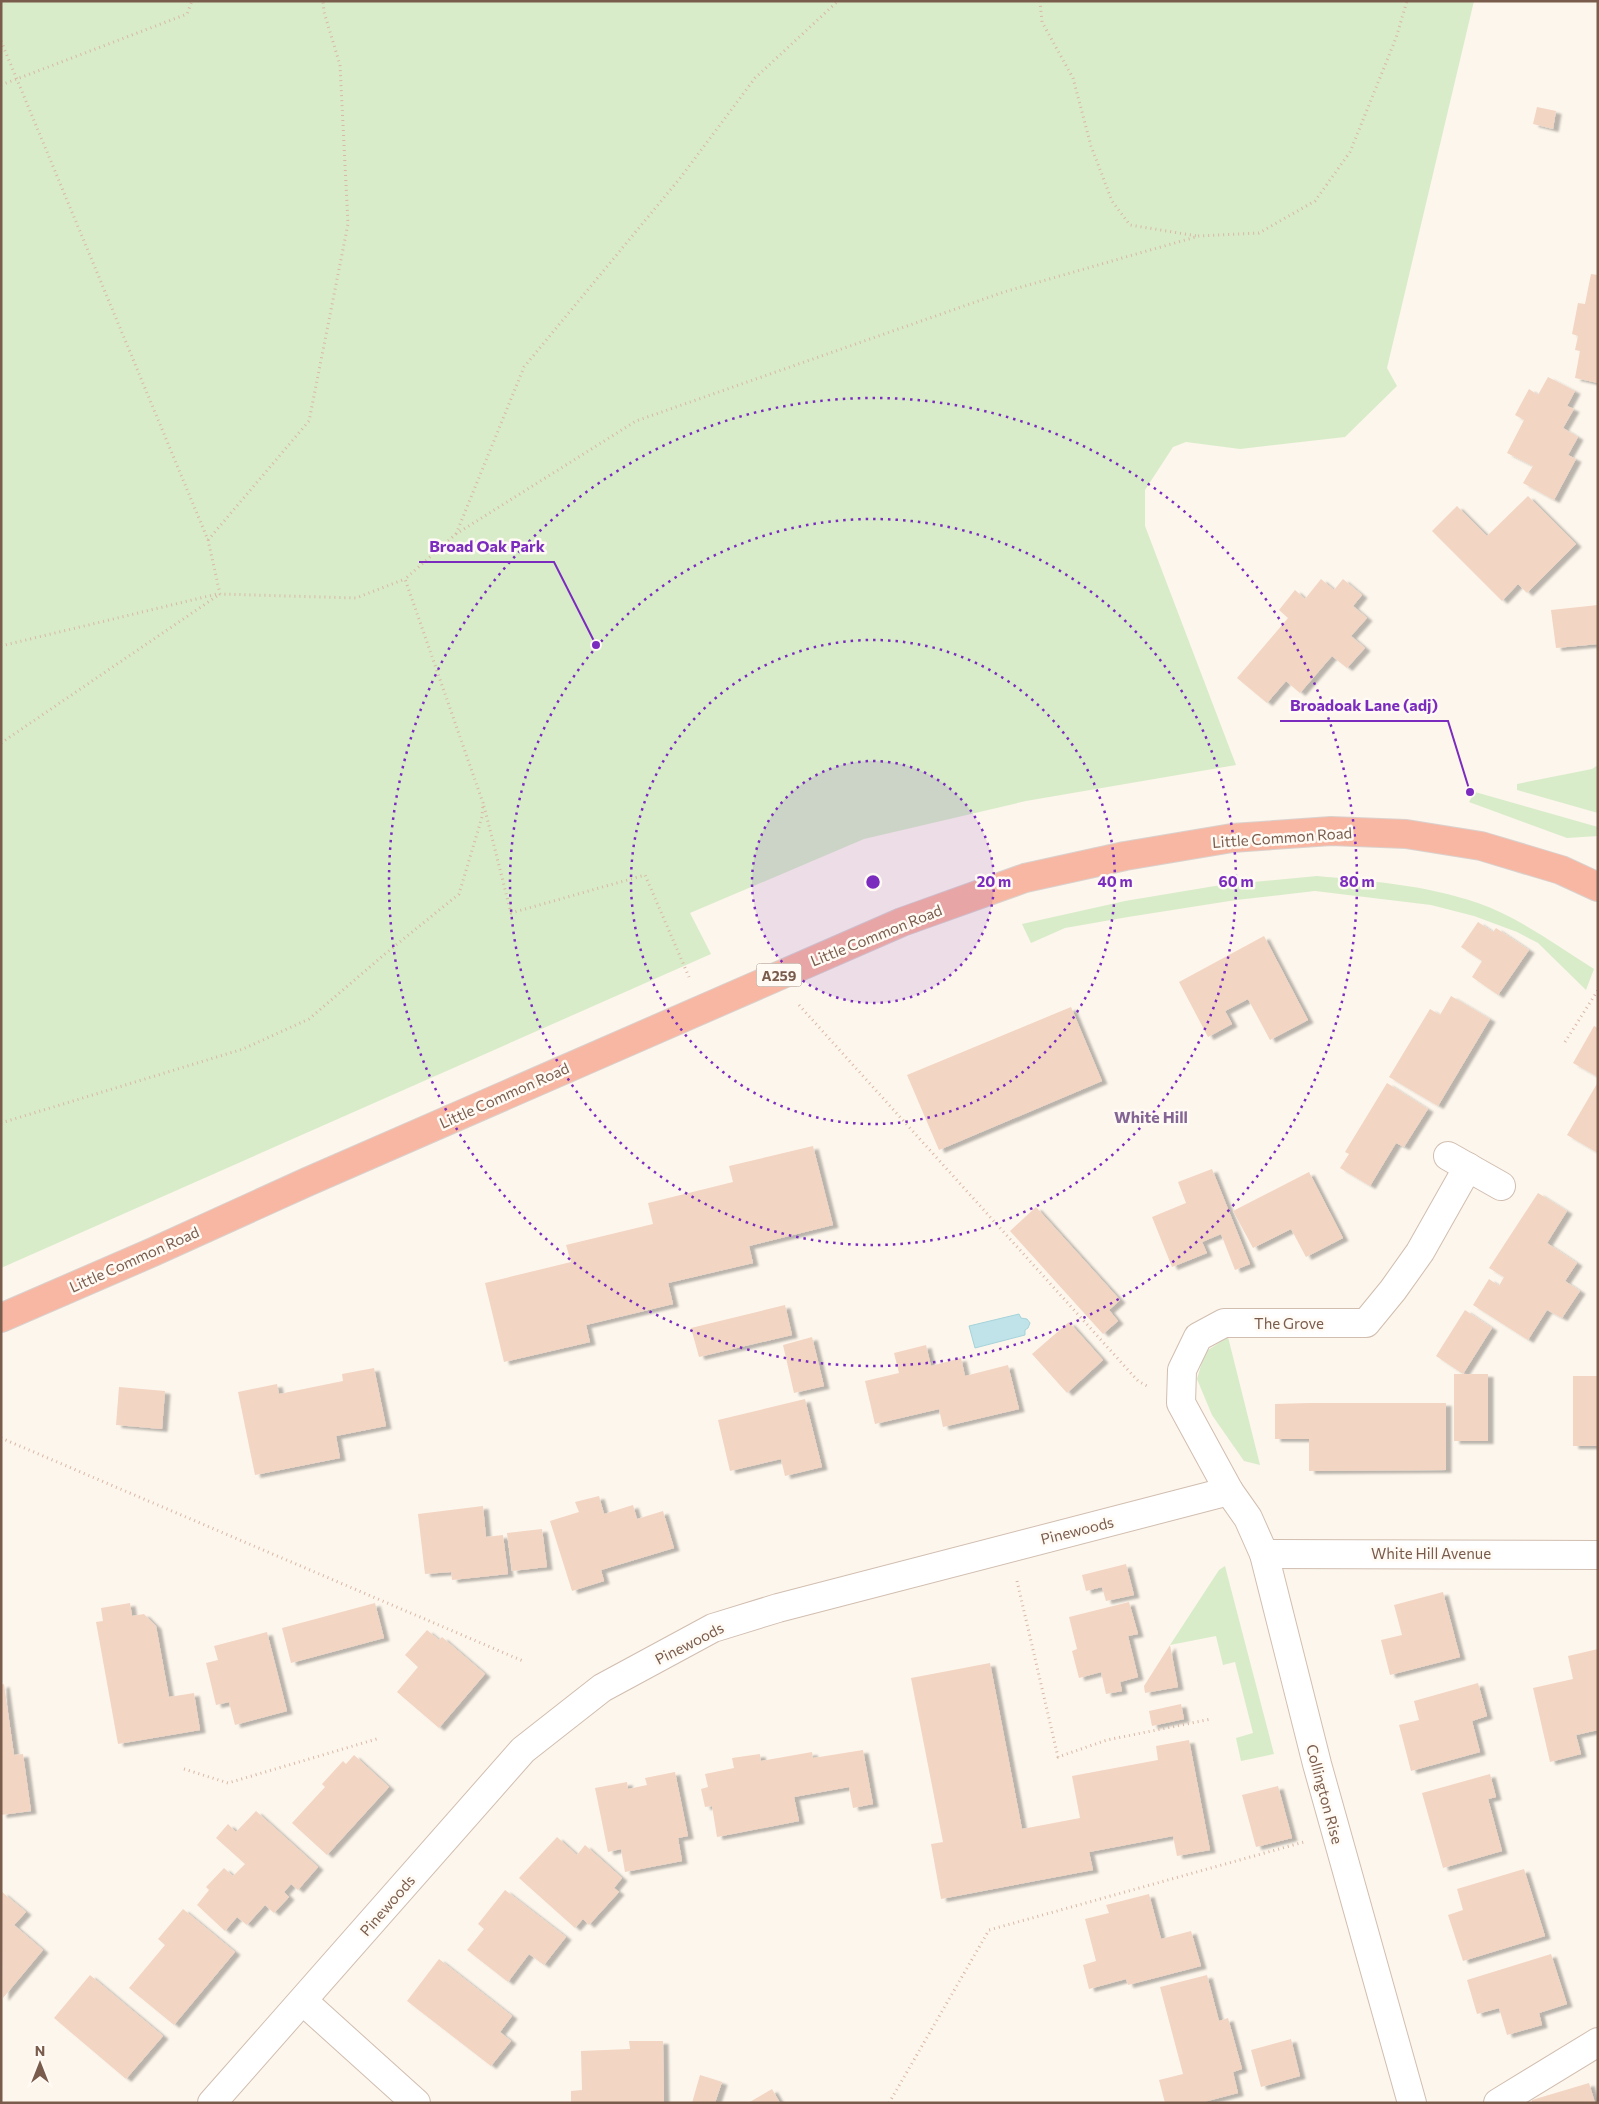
<svg xmlns="http://www.w3.org/2000/svg" width="1599" height="2104" font-family="Commissioner,sans-serif">
<style>
.green{fill:#d8ecc9}
.water{fill:#bfe3e8;stroke:#a5d3da}
.building{fill:#f3d5c3;filter:url(#shadow)}
.lines{fill:none;stroke-linecap:round;stroke-linejoin:round}
.minor-casing{stroke:#d1beb0;stroke-width:30}
.highway-casing{stroke:#dad1cd;stroke-width:30}
.path{stroke:#d9b8a5;stroke-width:3;stroke-dasharray:1 4;stroke-linecap:butt}
.minor{stroke:#fff;stroke-width:28}
.highway{stroke:#f7b7a3;stroke-width:28}
.ring{fill:none;stroke:#7b2cbf;stroke-width:2.5;stroke-dasharray:2.5 5}
.labels{text-anchor:middle;dominant-baseline:central;stroke-width:5;stroke-linejoin:round;paint-order:stroke}
.shield{fill:#fffaf3;stroke:#a28b7f;stroke-width:1}
.shield-label{font-size:14px;font-weight:bold;fill:#7a5c4d}
.street-label{font-size:15px;fill:#7a5c4d;stroke:#fffaf3}
.neighbourhood-label{font-size:16px;font-weight:bold;fill:#846695;stroke:#fffaf3}
.centre{fill:#7b2cbf;stroke:#fffaf3;stroke-width:2.5}
.ring-label{font-size:15px;text-anchor:middle;font-weight:bold;fill:#7b2cbf;stroke:#fffaf3;stroke-width:5;stroke-linejoin:round;paint-order:stroke}
.leader{fill:none;stroke:#7b2cbf;stroke-width:2}
.callout-dot{fill:#7b2cbf;stroke:#fffaf3;stroke-width:2}
.callout-label{font-size:16px;text-anchor:middle;font-weight:bold;fill:#7b2cbf;stroke:#fffaf3;stroke-width:5;stroke-linejoin:round;paint-order:stroke}
</style>
<defs>
<filter id="shadow"><feDropShadow dx="5.5" dy="3" stdDeviation="1" flood-color="#0004"/></filter>
</defs>
<rect width="100%" height="100%" fill="#fdf6ec"/>
<!-- green -->
<g class="green">
<polygon points="1,1 1474,1 1387,368 1397,386 1345,437 1240,449 1186,442 1173,447 1145,490 1145,526 1236,765 1026,801 864,839 690,913 711,954 1,1268"/>
<polygon points="1598,765 1598,813 1517,790 1517,784 1592,769"/>
<polygon points="1475,792 1598,827 1598,836 1567,838 1469,802"/>
<path d="M1317,876C1371,881 1426,885 1478,903C1520,918 1556,945 1594,969L1586,990L1538,943L1517,932L1474,916L1431,905L1315,891L1236,900L1128,917L1065,928L1031,943L1022,924L1125,901L1221,885Z"/>
<polygon points="1228,1337 1260,1465 1244,1461 1212,1415 1197,1379 1205,1352"/>
<polygon points="1225,1566 1274,1754 1241,1761 1236,1738 1253,1733 1235,1662 1223,1665 1216,1636 1170,1645 1219,1570"/>
</g>
<!-- water -->
<polygon class="water" points="1019,1314 1021,1318 1027,1319 1030,1323 1028,1328 1025,1330 1025,1335 975,1348 969,1326"/>
<!-- building -->
<g class="building">
<polygon points="1537,107 1556,111 1553,129 1533,124"/>
<polygon points="1591,274 1598,275 1598,383 1575,378 1580,351 1575,350 1578,336 1572,334 1578,303 1585,304"/>
<polygon points="1548,377 1575,391 1567,406 1574,409 1563,428 1578,437 1568,455 1576,459 1554,500 1523,483 1533,466 1507,453 1524,420 1515,415 1529,389 1538,395"/>
<polygon points="1528,496 1576,544 1527,593 1518,584 1502,601 1432,531 1457,506 1487,536"/>
<polygon points="1321,579 1334,590 1343,579 1362,595 1353,606 1367,618 1351,636 1365,648 1347,668 1332,656 1300,693 1286,681 1267,703 1237,678 1288,618 1279,610 1295,590 1305,599"/>
<polygon points="1598,605 1598,644 1556,648 1551,610"/>
<polygon points="1478,922 1493,932 1496,928 1529,950 1498,995 1472,977 1482,961 1461,947"/>
<polygon points="1264,936 1308,1020 1270,1040 1248,999 1225,1011 1232,1024 1208,1037 1179,982"/>
<polygon points="1451,996 1490,1019 1438,1106 1389,1077 1430,1009 1440,1015"/>
<polygon points="1071,1007 1102,1081 939,1150 907,1075"/>
<polygon points="1594,1026 1598,1028 1598,1077 1573,1063"/>
<polygon points="1598,1082 1598,1153 1567,1135"/>
<polygon points="1387,1083 1428,1109 1404,1147 1396,1143 1370,1186 1340,1168 1349,1154 1345,1152"/>
<polygon points="813,1146 833,1225 749,1246 753,1263 668,1283 673,1304 586,1325 590,1342 504,1362 485,1283 571,1262 566,1245 653,1224 648,1203 733,1182 729,1166"/>
<polygon points="1212,1169 1250,1264 1235,1270 1221,1234 1202,1242 1207,1253 1172,1267 1152,1217 1186,1203 1178,1182"/>
<polygon points="1309,1172 1343,1238 1306,1257 1291,1229 1253,1248 1233,1211"/>
<polygon points="1538,1193 1567,1211 1547,1243 1577,1263 1565,1281 1580,1291 1562,1318 1547,1310 1528,1340 1473,1305 1489,1279 1499,1286 1504,1277 1489,1268"/>
<polygon points="1036,1207 1120,1300 1109,1310 1118,1321 1103,1334 1010,1231"/>
<polygon points="785,1305 792,1335 699,1357 691,1328"/>
<polygon points="1465,1310 1492,1328 1463,1374 1436,1356"/>
<polygon points="1069,1322 1103,1360 1067,1393 1032,1354"/>
<polygon points="812,1337 824,1386 794,1393 783,1345"/>
<polygon points="926,1345 931,1366 961,1358 965,1376 1008,1365 1019,1409 943,1427 939,1409 875,1424 865,1381 899,1373 894,1353"/>
<polygon points="374,1368 386,1426 336,1436 340,1458 255,1475 238,1392 277,1384 279,1394 343,1381 342,1374"/>
<rect x="1454" y="1374" width="34" height="67"/>
<rect x="1573" y="1376" width="25" height="70"/>
<polygon points="119,1387 165,1391 162,1429 116,1425"/>
<polygon points="805,1399 822,1467 785,1476 781,1459 730,1471 718,1420"/>
<polygon points="1309,1403 1446,1403 1446,1470 1309,1471 1309,1439 1275,1439 1275,1404"/>
<polygon points="599,1496 604,1514 633,1505 637,1519 663,1511 674,1548 601,1570 604,1581 572,1591 550,1521 579,1512 575,1502"/>
<polygon points="483,1506 486,1537 503,1535 508,1574 452,1580 451,1572 425,1574 418,1514"/>
<polygon points="542,1529 547,1567 512,1571 507,1533"/>
<polygon points="1126,1564 1134,1595 1106,1601 1102,1587 1086,1591 1082,1575"/>
<polygon points="1443,1592 1460,1657 1390,1675 1381,1640 1402,1635 1394,1605"/>
<polygon points="1129,1602 1138,1634 1128,1636 1138,1677 1120,1682 1122,1691 1106,1694 1101,1672 1079,1678 1072,1651 1077,1649 1069,1617"/>
<polygon points="130,1603 132,1616 144,1614 156,1626 169,1697 194,1693 200,1730 118,1744 96,1622 103,1621 101,1608"/>
<polygon points="375,1603 384,1638 291,1663 282,1628"/>
<polygon points="427,1630 439,1640 442,1637 485,1674 439,1728 397,1692 418,1667 405,1655"/>
<polygon points="267,1632 287,1711 235,1725 229,1702 216,1705 206,1663 218,1660 214,1646"/>
<polygon points="1170,1645 1178,1687 1145,1693 1144,1686"/>
<polygon points="1598,1649 1598,1730 1576,1735 1581,1754 1550,1762 1533,1688 1573,1679 1568,1656"/>
<polygon points="990,1663 1022,1829 1080,1818 1072,1776 1158,1760 1156,1746 1189,1740 1210,1850 1177,1856 1173,1836 1089,1852 1093,1870 941,1899 931,1844 943,1842 911,1678"/>
<polygon points="1478,1683 1487,1716 1472,1721 1480,1752 1411,1771 1399,1725 1419,1720 1414,1701"/>
<polygon points="4,1684 14,1755 23,1754 31,1811 1,1815 1,1685"/>
<polygon points="1181,1704 1184,1719 1152,1726 1149,1711"/>
<polygon points="863,1750 873,1804 853,1808 849,1787 794,1797 799,1821 717,1837 712,1806 705,1807 701,1789 708,1787 705,1774 734,1768 732,1758 760,1754 761,1761 812,1752 813,1758"/>
<polygon points="354,1755 389,1787 327,1855 292,1823 325,1787 322,1784 343,1761 346,1764"/>
<polygon points="675,1772 688,1836 678,1838 682,1861 625,1872 621,1849 608,1852 595,1788 627,1782 628,1789 647,1785 645,1778"/>
<polygon points="1490,1774 1496,1797 1488,1799 1502,1851 1443,1868 1422,1793"/>
<polygon points="1278,1786 1292,1838 1256,1847 1242,1795"/>
<polygon points="256,1811 318,1867 298,1890 291,1884 284,1892 289,1897 274,1913 265,1905 247,1925 237,1917 225,1931 197,1905 209,1890 206,1887 224,1868 233,1876 245,1864 216,1838 228,1824 236,1832"/>
<polygon points="557,1837 577,1855 585,1845 622,1878 614,1888 619,1892 589,1925 583,1919 575,1928 519,1878"/>
<polygon points="1524,1869 1545,1936 1463,1961 1448,1915 1463,1910 1457,1889"/>
<polygon points="505,1890 566,1937 544,1965 529,1954 508,1982 467,1950 484,1929 478,1924"/>
<polygon points="2,1892 26,1912 14,1925 43,1950 3,1998"/>
<polygon points="1149,1894 1161,1939 1191,1931 1201,1966 1128,1985 1126,1979 1089,1989 1083,1965 1096,1961 1085,1919 1109,1913 1106,1905"/>
<polygon points="183,1909 235,1952 174,2025 129,1988 165,1945 158,1939"/>
<polygon points="1551,1954 1567,2004 1539,2013 1542,2025 1507,2035 1499,2008 1477,2014 1467,1980"/>
<polygon points="439,1959 512,2016 500,2032 511,2041 491,2066 407,2001"/>
<polygon points="90,1975 163,2036 126,2079 54,2018"/>
<polygon points="1207,1975 1219,2021 1228,2018 1242,2069 1233,2072 1238,2093 1200,2103 1165,2103 1159,2080 1183,2074 1160,1987"/>
<polygon points="1291,2039 1300,2076 1261,2087 1251,2050"/>
<polygon points="629,2041 663,2041 664,2103 571,2103 571,2091 582,2090 581,2051 630,2049"/>
<polygon points="700,2075 722,2082 715,2103 692,2103"/>
<polygon points="1589,2083 1595,2103 1532,2103 1532,2100"/>
<polygon points="772,2089 780,2103 748,2103"/>
</g>
<g class="lines">
<defs>
<g id="minor">
<polyline points="1448,1156 1501,1186"/>
<polyline points="1264,1554 1598,1555"/>
<polyline points="303,2001 416,2103"/>
<polyline points="212,2103 523,1750 602,1688 713,1628 778,1608 1229,1491"/>
<polyline points="1412,2103 1317,1764 1264,1554 1248,1518 1229,1491 1181,1403 1182,1370 1198,1337 1224,1323 1366,1323 1393,1290 1420,1252 1468,1167"/>
<polyline points="1498,2103 1598,2042"/>
</g>
<polyline id="highway" points="1,1318 153,1252 307,1182 902,922 1025,878 1125,856 1232,838 1331,831 1406,834 1481,846 1561,870 1598,887"/>
</defs>
<!-- minor casing -->
<use href="#minor" class="minor-casing"/>
<!-- highway casing -->
<use href="#highway" class="highway-casing"/>
<!-- path -->
<g class="path">
<polyline points="1040,1 1042,22 1073,78 1091,146 1112,201 1130,225 1197,236"/>
<polyline points="1,41 208,540 220,594 356,598 405,579"/>
<polyline points="1,85 187,14 192,1"/>
<polyline points="456,534 524,367 681,177 755,78 838,1"/>
<polyline points="208,540 309,421 348,224 340,65 324,12 323,1"/>
<polyline points="1,646 217,594"/>
<polyline points="1,743 220,594"/>
<polyline points="484,806 511,913 645,875 689,977"/>
<polyline points="799,1005 1138,1381 1147,1386"/>
<polyline points="1565,1042 1598,990"/>
<polyline points="1,1123 243,1049 309,1019 385,954 459,894 482,817 483,803 405,579 456,534 636,421 1004,292 1199,236 1259,233 1315,201 1350,152 1396,38 1407,1"/>
<polyline points="1,1438 523,1661"/>
<polyline points="1017,1581 1058,1757 1107,1740 1211,1719"/>
<polyline points="184,1769 228,1783 380,1738"/>
<polyline points="889,2103 989,1930 1304,1842"/>
</g>
<!-- minor -->
<use href="#minor" class="minor"/>
<!-- highway -->
<use href="#highway" class="highway"/>
</g>
<!-- distance rings -->
<circle cx="873" cy="882" r="121" fill="#7b2cbf" fill-opacity=".12"/>
<g class="ring">
<circle cx="873" cy="882" r="121"/>
<circle cx="873" cy="882" r="242"/>
<circle cx="873" cy="882" r="363"/>
<circle cx="873" cy="882" r="484"/>
</g>
<g class="labels">
<!-- shield labels -->
<rect class="shield" x="756.5" y="963.5" width="45" height="23" rx="4"/>
<g class="shield-label">
<text x="779" y="975">A259</text>
</g>
<!-- street labels -->
<g class="street-label">
<text transform="translate(1282 837) rotate(-4)">Little Common Road</text>
<text transform="translate(876 935) rotate(-22)">Little Common Road</text>
<text transform="translate(504 1095) rotate(-24)">Little Common Road</text>
<text transform="translate(134 1259) rotate(-24)">Little Common Road</text>
<text x="1289" y="1323">The Grove</text>
<text transform="translate(1077 1530) rotate(-14)">Pinewoods</text>
<text x="1431" y="1553">White Hill Avenue</text>
<text transform="translate(689 1643) rotate(-27)">Pinewoods</text>
<text transform="translate(1325 1794) rotate(75)">Collington Rise</text>
<text transform="translate(387 1905) rotate(-49)">Pinewoods</text>
</g>
<!-- neighbourhood labels -->
<g class="neighbourhood-label">
<text x="1151" y="1116">White Hill</text>
</g>
</g>
<circle cx="873" cy="882" r="8" class="centre"/>
<g class="ring-label">
<text x="994" y="887">20 m</text>
<text x="1115" y="887">40 m</text>
<text x="1236" y="887">60 m</text>
<text x="1357" y="887">80 m</text>
</g>
<!-- callouts -->
<path class="leader" d="M596 645L554 562H419M1470 792L1448 721H1280"/>
<g class="callout-dot">
<circle cx="596" cy="645" r="5"/>
<circle cx="1470" cy="792" r="5"/>
</g>
<g class="callout-label">
<text x="487" y="552">Broad Oak Park</text>
<text x="1364" y="711">Broadoak Lane (adj)</text>
</g>
<!-- border -->
<rect width="1599" height="2104" fill="none" stroke="#7a5c4d" stroke-width="5"/>
<!-- north arrow -->
<g transform="translate(40 2064)" stroke="#fffaf3" stroke-width="4" paint-order="stroke">
<path d="M0-4L9 19L0 12L-9 19Z" fill="#7a5c4d"/>
<text y="-8" font-size="14" font-weight="bold" text-anchor="middle" fill="#7a5c4d">N</text>
</g>
</svg>
